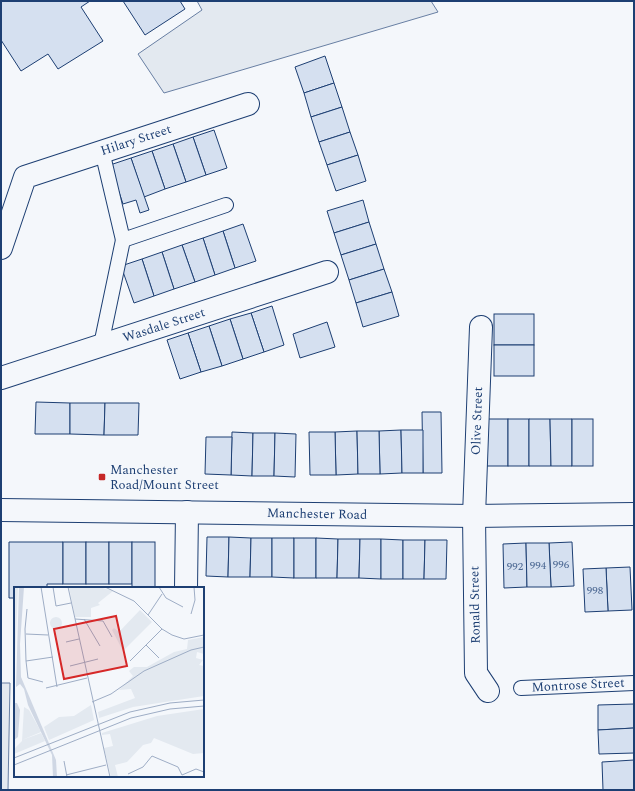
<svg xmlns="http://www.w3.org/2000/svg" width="635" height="791" font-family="Spectral,serif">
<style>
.pitch{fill:#e3e9f0;stroke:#687fa3}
.building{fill:#d5e0f0;stroke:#1d3f73}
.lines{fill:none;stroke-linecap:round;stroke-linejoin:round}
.service-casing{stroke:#1d3f73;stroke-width:16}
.minor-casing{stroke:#1d3f73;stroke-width:24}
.primary-casing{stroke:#1d3f73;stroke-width:24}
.service{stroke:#f4f7fb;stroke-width:14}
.minor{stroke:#f4f7fb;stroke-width:22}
.primary{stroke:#f4f7fb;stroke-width:22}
.poi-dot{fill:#c62828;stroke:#f4f7fb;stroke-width:1.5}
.labels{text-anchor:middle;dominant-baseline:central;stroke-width:3;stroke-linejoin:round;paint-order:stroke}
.number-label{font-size:11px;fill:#4b6792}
.street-label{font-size:13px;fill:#1d3f73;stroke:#f4f7fb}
.poi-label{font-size:13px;fill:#1d3f73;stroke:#f4f7fb;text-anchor:start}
.inset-road{fill:none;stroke:#9eadc5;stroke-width:1}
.view{fill:#d62828;fill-opacity:0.15;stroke:#d62828;stroke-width:2}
.inset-edge{fill:none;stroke:#1d3f73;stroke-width:2}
</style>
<rect width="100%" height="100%" fill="#f4f7fb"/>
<!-- pitch -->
<g class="pitch">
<polygon points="197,1 431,1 438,12 164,93 138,54 202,10"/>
<polygon points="1,683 10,683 8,790 1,790"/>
</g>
<!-- building -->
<g class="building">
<polygon points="1,1 90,1 81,7 103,41 58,69 48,54 21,71 1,40"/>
<polygon points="123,1 180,1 185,9 145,35"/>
<polygon points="325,56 334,83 304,93 295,67"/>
<polygon points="334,83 342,107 311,117 304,93"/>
<polygon points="342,107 350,132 319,142 311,117"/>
<polygon points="214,130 227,168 206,175 193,137"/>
<polygon points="350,132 358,155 327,165 319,142"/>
<polygon points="193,137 206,175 186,182 173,144"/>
<polygon points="173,144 186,182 165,189 152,151"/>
<polygon points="152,151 165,189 144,197 131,158"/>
<polygon points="358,155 366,181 336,191 327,165"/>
<polygon points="131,158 149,210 140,213 136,200 123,204 110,165"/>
<polygon points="363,200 369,222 334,233 327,211"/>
<polygon points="369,222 376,244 341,255 334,233"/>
<polygon points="243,224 256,261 235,268 223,231"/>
<polygon points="223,231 235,268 215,275 203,238"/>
<polygon points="203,238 215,275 195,282 182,245"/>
<polygon points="376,244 384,269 349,280 341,255"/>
<polygon points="182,245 195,282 174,289 162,252"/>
<polygon points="162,252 174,289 154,296 142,259"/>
<polygon points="142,259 154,296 134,303 121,266"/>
<polygon points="384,269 392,292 356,303 349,280"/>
<polygon points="392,292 399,316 363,327 356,303"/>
<polygon points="272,306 284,345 264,352 251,313"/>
<polygon points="251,313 264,352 243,359 230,319"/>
<rect x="494" y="314" width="40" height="31"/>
<polygon points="230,319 243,359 222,366 209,326"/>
<polygon points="327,322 335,347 300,358 293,334"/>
<polygon points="209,326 222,366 201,372 188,333"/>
<polygon points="188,333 201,372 180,379 167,340"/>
<rect x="494" y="345" width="40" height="31"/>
<polygon points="36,402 70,403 70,434 35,434"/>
<polygon points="70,403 105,403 104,435 70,434"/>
<polygon points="105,403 139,403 138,435 104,435"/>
<polygon points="422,412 441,412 442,473 423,473"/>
<rect x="486" y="419" width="22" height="47"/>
<rect x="508" y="419" width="21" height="47"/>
<polygon points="529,419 550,419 551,466 529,466"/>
<polygon points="550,419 572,419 572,466 551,466"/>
<rect x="572" y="419" width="21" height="47"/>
<polygon points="401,430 402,473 380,474 379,431"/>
<polygon points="401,430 423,430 423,473 402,473"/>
<polygon points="357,431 358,474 336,475 335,432"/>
<polygon points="357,431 379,431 380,474 358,474"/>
<polygon points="232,432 253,433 252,476 231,475"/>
<polygon points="309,432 335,432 336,475 310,475"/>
<polygon points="253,433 275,433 274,476 252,476"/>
<polygon points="275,433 296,434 295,477 274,476"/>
<polygon points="206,437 232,437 231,475 205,474"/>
<polygon points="207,537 229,537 228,577 206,576"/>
<polygon points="229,537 251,538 250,577 228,577"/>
<polygon points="251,538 272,538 272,577 250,577"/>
<polygon points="272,538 294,538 294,578 272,577"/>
<rect x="294" y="538" width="22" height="40"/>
<polygon points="316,538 338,539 337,578 316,578"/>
<polygon points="338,539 360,539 359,578 337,578"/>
<polygon points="360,539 381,539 381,579 359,578"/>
<polygon points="381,539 403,540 403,579 381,579"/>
<polygon points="403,540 425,540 424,579 403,579"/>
<polygon points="425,540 447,540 446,579 424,579"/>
<polygon points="9,542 63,542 63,584 47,584 47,588 15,588 15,598 9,598"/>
<rect x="63" y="542" width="23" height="42"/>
<rect x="86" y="542" width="23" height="42"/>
<rect x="109" y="542" width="23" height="42"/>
<rect x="132" y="542" width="23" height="46"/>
<polygon points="572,542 574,586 551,587 549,543"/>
<polygon points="526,543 527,587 504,588 503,544"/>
<polygon points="526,543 549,543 551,587 527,587"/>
<polygon points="630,567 632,610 608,611 606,568"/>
<polygon points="606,568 608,611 585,612 583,569"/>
<polygon points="634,704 634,728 598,730 598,705"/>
<polygon points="634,728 634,753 599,754 598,730"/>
<polygon points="634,760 634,790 603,790 602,762"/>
</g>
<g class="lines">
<defs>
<g id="service">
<polyline points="102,151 123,240"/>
<polyline points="101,345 123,240 226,205"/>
<polyline points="521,688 634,683"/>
</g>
<g id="minor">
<polyline points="1,248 25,177 248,104"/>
<polyline points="481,327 474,516 476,673 488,691"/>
<polyline points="1,378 327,272"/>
<polyline points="186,588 187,512"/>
</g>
<polyline id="primary" points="1,510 474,516 634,514"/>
</defs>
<!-- service casing -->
<use href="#service" class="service-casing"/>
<!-- minor casing -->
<use href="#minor" class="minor-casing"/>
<!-- primary casing -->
<use href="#primary" class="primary-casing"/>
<!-- service -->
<use href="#service" class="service"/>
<!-- minor -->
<use href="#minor" class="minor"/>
<!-- primary -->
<use href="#primary" class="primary"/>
</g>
<!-- markers -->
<rect class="poi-dot" x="98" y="473" width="8" height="8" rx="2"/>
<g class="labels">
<!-- number labels -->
<g class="number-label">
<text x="561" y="564">996</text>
<text x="538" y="565">994</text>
<text x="515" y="566">992</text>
<text x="595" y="590">998</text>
</g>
<!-- street labels -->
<g class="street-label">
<text transform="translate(136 140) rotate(-18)">Hilary Street</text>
<text transform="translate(164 325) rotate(-18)">Wasdale Street</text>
<text transform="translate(477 421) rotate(-88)">Olive Street</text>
<text transform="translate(317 514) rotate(1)">Manchester Road</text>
<text transform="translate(475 605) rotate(-91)">Ronald Street</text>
<text transform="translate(578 685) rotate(-3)">Montrose Street</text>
</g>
<!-- poi labels -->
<g class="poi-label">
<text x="110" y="470">Manchester<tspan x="110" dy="15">Road/Mount Street</tspan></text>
</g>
</g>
<!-- overview -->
<g transform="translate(14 587)">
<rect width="190" height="190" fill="#f4f7fb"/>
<path d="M0,0H4L0,99ZM190,50V67L183,65L182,71L189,73L185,78L190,79V109L119,120L85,131L84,125L121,111L117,102L105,103L119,89L115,84L120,80H133L160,65L173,62L174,53ZM77,118L80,133L35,153L30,140L45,130L60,129ZM10,120L15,123L27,145L8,153L27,146L31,154L0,167V162L8,154ZM190,122V166L179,167L140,151L137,156L129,158L113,175L101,178L104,190H97L90,161L99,159L96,147L88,148V146L143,129Z" fill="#e3e9f0"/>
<path d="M55,0H85L99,4L84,16L86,18L77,21V30H61Z" fill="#e3e9f0"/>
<path d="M126,23L138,35L109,64L98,43L100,41L105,45ZM36 36a6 6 0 1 1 12 0a6 6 0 1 1-12 0Z" fill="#e3e9f0"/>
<path d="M5,0H10L6,57L7,90L42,173L43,190H39L38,168L14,118L10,102L6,97L2,100ZM0,116H3L6,123L4,150L0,153Z" fill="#cfd7e4"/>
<path class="inset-road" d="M27,0L43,100M39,0L42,19L57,16M54,0L96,190M91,0L120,14L148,42L158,48L170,52L190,48M145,0L152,11L169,20M177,27L181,13L180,0M134,28L148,7M61,32L89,34L98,50M70,32L86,59M12,47L34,48M52,55L65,52M132,58L145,71M12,74L11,42L13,22M116,74L148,42M56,79L84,72M29,95L14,91L12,74L39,70M32,101L73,91M78,115L97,107L130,84L177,63L190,60M0,171L116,125L156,116L190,113M50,174L53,190M0,178L117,131L156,122L190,119M114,187L129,180L138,169L164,180L168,188L182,182L190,185M52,188L92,178"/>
<path class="view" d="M102,29L113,79L50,92L40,42Z"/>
<rect width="190" height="190" class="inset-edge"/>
</g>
<!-- border -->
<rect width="635" height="791" fill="none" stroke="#1d3f73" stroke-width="4"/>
</svg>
